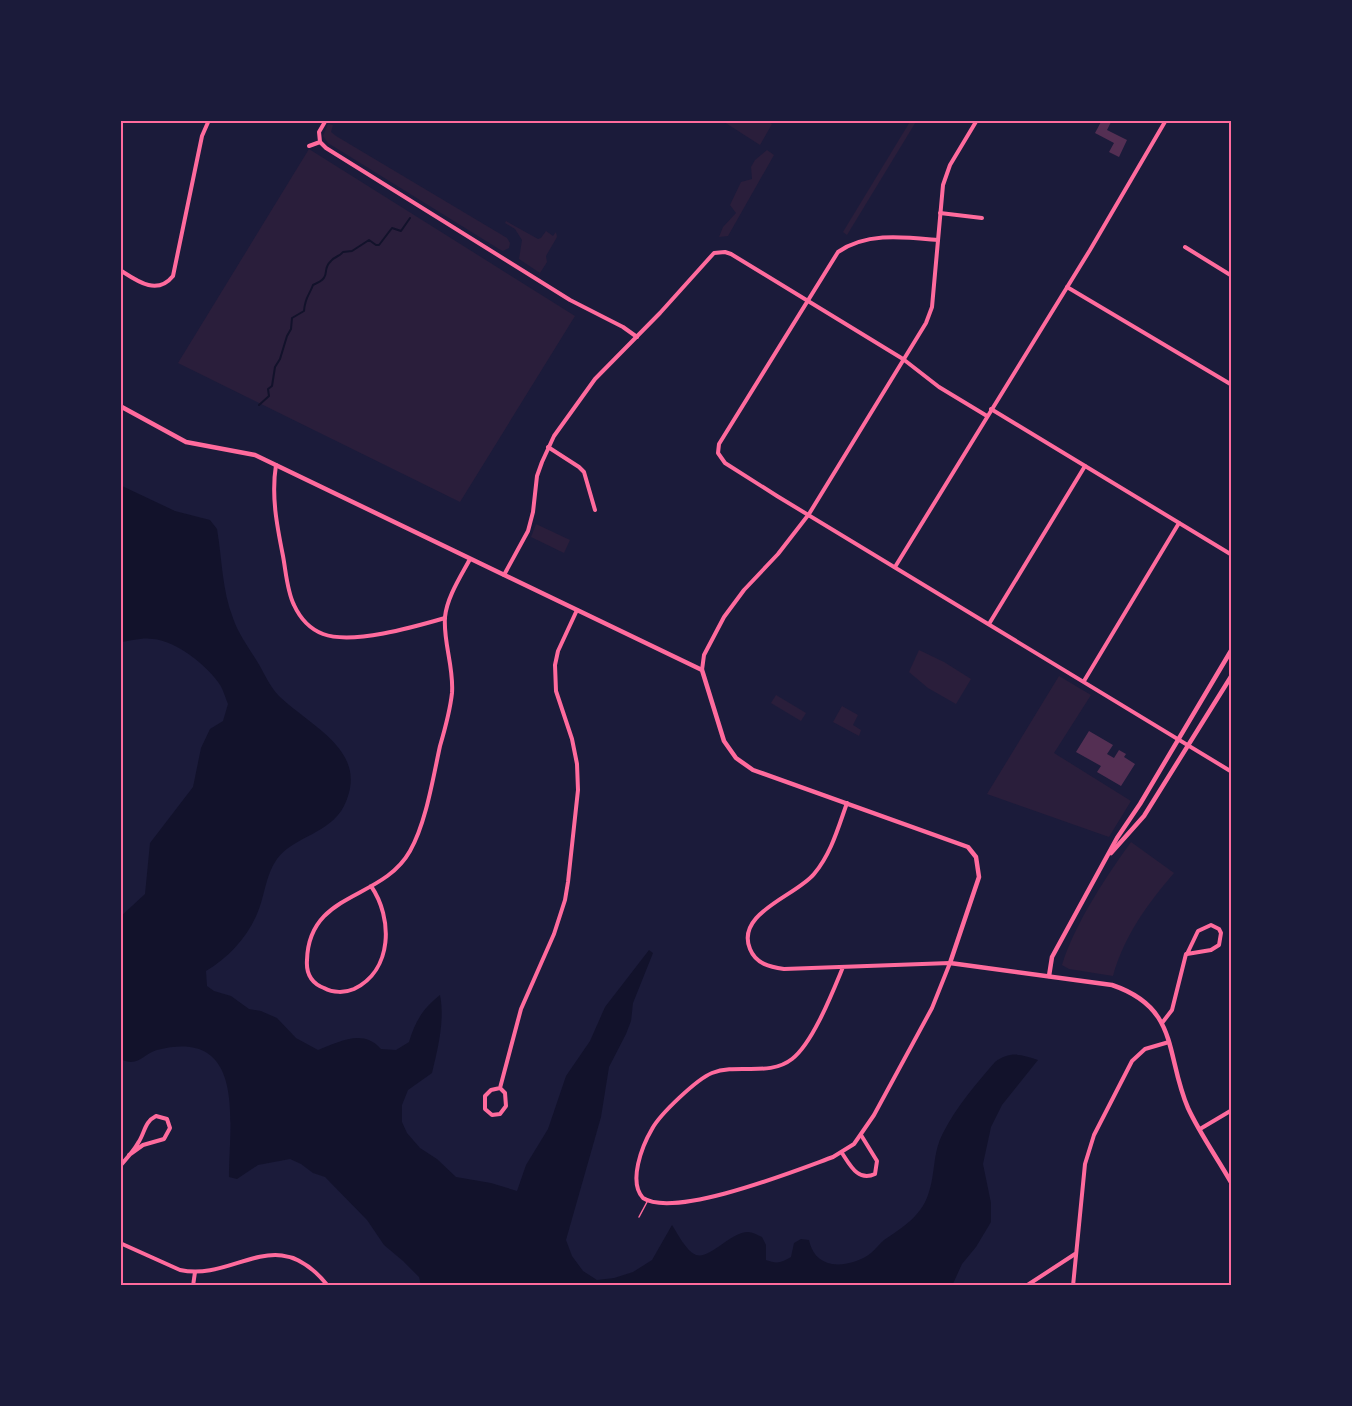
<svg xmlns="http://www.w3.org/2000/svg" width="1352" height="1406" font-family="Helvetica,sans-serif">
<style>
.green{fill:#2a1e3b}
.water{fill:#12122b}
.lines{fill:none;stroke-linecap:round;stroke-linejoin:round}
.stream{stroke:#12122b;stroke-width:2}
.building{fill:#542f53}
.service{stroke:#ff6b9d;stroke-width:1.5}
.minor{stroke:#ff6b9d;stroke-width:4}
.tertiary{stroke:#ff6b9d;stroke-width:4.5}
.neatline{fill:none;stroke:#ff6b9d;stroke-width:2}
</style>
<rect width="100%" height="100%" fill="#1b1b3a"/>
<!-- green -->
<g class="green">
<polygon points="721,120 766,120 772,124 760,145"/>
<polygon points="911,120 917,120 847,235 843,232"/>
<polygon points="328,124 333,125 331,132 336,136 507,238 510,243 509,248 503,251 499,249 328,143 323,136"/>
<polygon points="309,149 575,316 460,502 178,363"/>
<polygon points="767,150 774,155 728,236 719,237 723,227 736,213 730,205 741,182 752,179 751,167 755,160"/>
<polygon points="506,221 538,239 541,238 546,231 553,236 556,232 557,237 546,256 547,262 540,273 519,259 522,240 515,229 505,223"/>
<polygon points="536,524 570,540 564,553 531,537"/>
<polygon points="919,650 944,662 971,679 956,704 928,688 909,672"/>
<polygon points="1059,676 1091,695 1054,753 1131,801 1109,837 987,794"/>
<polygon points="776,695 806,713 801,721 771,703"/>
<polygon points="842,706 858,715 853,725 861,730 859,736 833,722"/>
<path d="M1131,842L1174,873C1148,903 1124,936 1113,976L1069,969L1062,965C1075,923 1106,877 1131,842Z"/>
</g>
<!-- water -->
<path class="water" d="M120,485L175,511L210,520L217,529C222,558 222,591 233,618C238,633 247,645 255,658C263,670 269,686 279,696C311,727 371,751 344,806C330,834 294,836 277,859C265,876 265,896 257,914C247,938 228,958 206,971L207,986L214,991L231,996L249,1009L261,1011L277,1018L296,1038L318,1050C339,1042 363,1028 381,1049L396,1050L409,1042C415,1022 423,1008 440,995C445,1020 438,1048 432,1073L408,1090L402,1105V1122L407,1133L420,1148L437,1159L456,1177L491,1183L517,1191L526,1165L548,1129L566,1076L590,1041L605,1007L649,950L653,953L633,1003L631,1021L626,1034L609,1067L601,1117L566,1240L572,1256L583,1271L597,1280L614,1278L633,1272L652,1260L672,1225C678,1234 686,1251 696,1255C711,1259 730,1232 748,1232C752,1232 758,1235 762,1237L766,1245V1260C777,1264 781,1263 791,1257L794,1243L801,1239L809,1240C812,1253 818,1261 832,1264C845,1266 861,1261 871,1253C876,1249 879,1244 884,1240C902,1228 921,1216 928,1195C936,1173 932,1154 943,1133C956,1107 976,1084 995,1062C1010,1051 1021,1054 1038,1060L1002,1105L991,1127L983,1164L991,1203V1222L976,1247L962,1264L952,1286H421L419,1277L403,1261L384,1245L367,1220L325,1177L313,1173L301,1164L290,1159L258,1165L237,1179L229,1177C229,1122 247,1027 157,1050C142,1054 139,1068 120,1059V917L145,894L150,843L193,787L201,748L210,729L223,721L228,704C225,697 223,688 218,682C205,664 176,641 153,639C143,637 130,641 120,642Z"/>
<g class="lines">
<!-- stream -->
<path class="stream" d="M259,405L269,396L268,389L272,386L275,367L280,359L287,336L291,329L292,318L304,311C305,297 309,296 313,285C334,276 320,271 331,261C335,256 339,257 343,252L352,251L369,240L376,245H379L392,228L401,231L410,218"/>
</g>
<!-- building -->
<g class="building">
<polygon points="1102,120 1112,120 1107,130 1127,140 1119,157 1109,152 1114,143 1095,133"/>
<polygon points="1089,731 1113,745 1107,754 1114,758 1119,750 1126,754 1124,757 1135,764 1121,786 1097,772 1101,766 1076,752"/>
</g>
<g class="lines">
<!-- service -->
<polyline class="service" points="639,1217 647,1202"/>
<!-- minor -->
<g class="minor">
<polyline points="320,142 326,148 570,300 623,327 637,337"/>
<polyline points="309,146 320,142 319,132 326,120"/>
<polyline points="940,213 982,218"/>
<path d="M938,240C904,237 867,232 838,252L719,444L718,453L725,463L777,496L1232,772"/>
<polyline points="1185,247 1232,276"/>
<path d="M120,270C137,281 157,296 173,276L202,136L209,120"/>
<polyline points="1067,287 1232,385"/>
<polyline points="991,409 1232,555"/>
<polyline points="548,447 579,467 584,472 595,510"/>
<path d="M276,465C271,496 277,526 283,556C286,572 287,591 294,605C300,618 310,629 323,634C352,645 414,627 445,618"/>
<polyline points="895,567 1090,250 1166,120"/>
<polyline points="504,575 528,531 533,512 537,476 542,462 554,436 595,379 660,313 714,253 725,252 731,254 903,359 939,387 987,416"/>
<polyline points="989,624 1085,466"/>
<polyline points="702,670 704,655 724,617 744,590 778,554 809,514 926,323 932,307 943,185 950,165 977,120"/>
<polyline points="1084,681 1179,523"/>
<path d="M371,886C393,918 393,970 354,989C345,993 333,993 324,988C311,983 306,973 307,960C309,891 382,901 410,851C426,823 433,778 440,746C445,729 450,711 452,693C454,667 443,642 445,617C447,597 461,576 470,559"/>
<polygon points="1211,925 1219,929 1221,933 1219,945 1211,950 1187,954 1198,931"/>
<path d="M843,967C833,991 813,1043 792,1059C769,1077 738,1063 712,1073C697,1079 660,1114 652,1129C642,1146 628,1182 643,1198C675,1219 797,1170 833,1157L854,1144L874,1115L932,1008L950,963L784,969C770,967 756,964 750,949C735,913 796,896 814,874C831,854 838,828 847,803"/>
<polyline points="1162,1023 1172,1010 1186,954"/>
<polyline points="500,1088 505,1093 506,1106 500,1114 492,1115 485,1109 485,1096 491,1090 500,1088 521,1009 554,934 565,900 568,882 578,790 577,764 572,739 556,691 555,665 558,651 577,610"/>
<polyline points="1200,1129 1232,1110"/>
<path d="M842,1153C850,1165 858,1182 875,1174L877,1161L861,1135"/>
<path d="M120,1166C126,1159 133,1152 138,1143C145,1133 144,1122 156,1116L167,1119L170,1128L164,1139L143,1145L129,1155"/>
<path d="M120,1243L180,1270C236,1282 276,1220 328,1286"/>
<polyline points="193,1286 195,1272"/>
<polyline points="1026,1286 1075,1254"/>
<polyline points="1073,1286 1085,1164 1094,1135 1132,1061 1145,1049 1169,1042"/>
</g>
<!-- tertiary -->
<g class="tertiary">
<path d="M120,406L186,442L255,455L702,670L724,741L736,758L753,770L968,847L976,857L979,877L950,963L1112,985C1180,1008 1165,1055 1188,1108C1200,1134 1218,1159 1232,1184"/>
<polyline points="1111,853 1144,816 1232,675"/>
<polyline points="1049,976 1052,957 1117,838 1140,804 1232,649"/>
</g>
</g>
<!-- border -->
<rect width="1352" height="1406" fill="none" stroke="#1b1b3a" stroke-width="243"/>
<rect x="122" y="122" width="1108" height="1162" class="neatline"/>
</svg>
